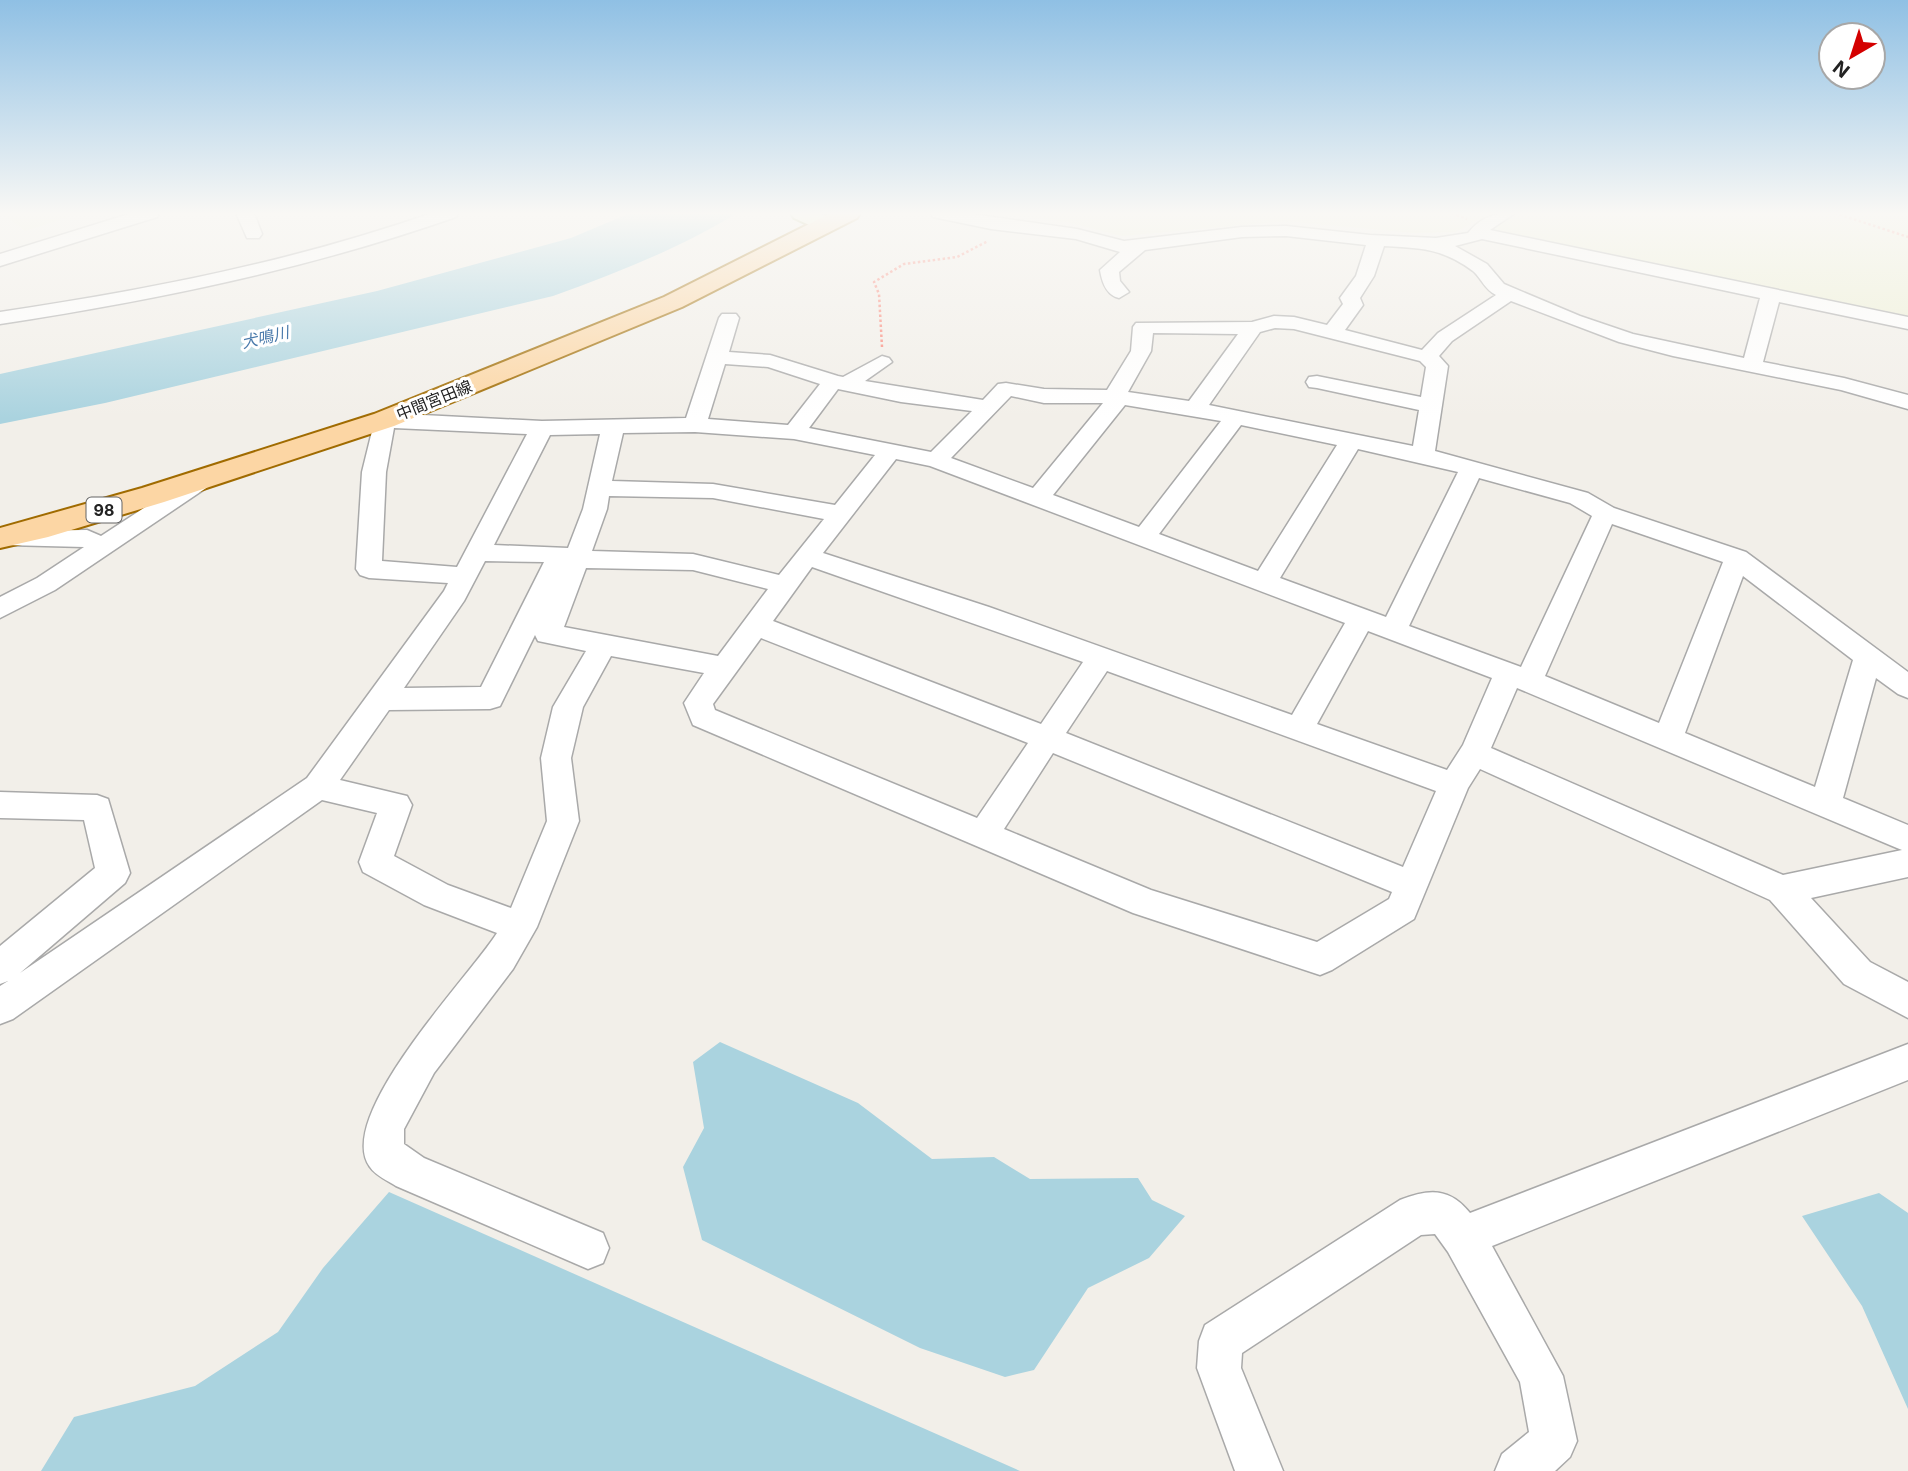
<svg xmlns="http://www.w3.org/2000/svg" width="1908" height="1471" font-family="Inter,'Noto Sans JP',sans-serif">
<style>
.farmland{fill:#eef0d5}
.water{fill:#aad3df}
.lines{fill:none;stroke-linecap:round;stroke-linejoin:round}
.street-casing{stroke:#a9a9a9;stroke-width:3}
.secondary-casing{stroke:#707d05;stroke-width:4}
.primary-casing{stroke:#a06b00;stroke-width:4}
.path{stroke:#fa8072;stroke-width:2.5;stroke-dasharray:2.5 2.5;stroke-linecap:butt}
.street{fill:#fff;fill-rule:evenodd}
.secondary{fill:#f7fabf;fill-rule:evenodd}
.primary{fill:#fcd6a4;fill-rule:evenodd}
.labels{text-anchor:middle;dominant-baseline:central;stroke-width:6;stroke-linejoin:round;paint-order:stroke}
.far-water-label{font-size:16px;font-style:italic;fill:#4a7aab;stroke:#fff}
.far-street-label{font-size:16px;fill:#222;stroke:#fff}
.shield{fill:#fff;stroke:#646464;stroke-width:2}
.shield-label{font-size:16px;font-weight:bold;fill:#222}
</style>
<rect width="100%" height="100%" fill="#f2efe9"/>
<!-- farmland -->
<g class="farmland">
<polygon points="2,213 80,213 25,231"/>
<polygon points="994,213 1908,213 1908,319 1505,235 1479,219 1456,232 1414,233 1285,221 1122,236 1067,222"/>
</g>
<!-- water -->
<g class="water">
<path d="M630,213H737C679,249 616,273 553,296L105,403L0,424V374L377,291L571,238Z"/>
<polygon points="720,1042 858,1103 932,1159 994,1157 1030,1179 1138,1178 1152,1200 1185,1216 1149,1258 1088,1288 1034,1370 1005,1377 920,1348 702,1240 683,1167 704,1128 693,1062"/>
<polygon points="389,1192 1020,1471 41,1471 74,1417 195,1386 278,1332 323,1268"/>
<polygon points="1879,1193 1908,1213 1908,1409 1862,1306 1802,1216"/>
</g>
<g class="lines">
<defs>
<g id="street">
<polygon points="132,213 159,213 157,217 0,266 0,254"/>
<polygon points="236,213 254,213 262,234 259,238 247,238"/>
<path d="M432,213H458L456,217C308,269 156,300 0,324V312C147,290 292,262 432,213Z"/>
<path d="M931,213H965L1077,229L1124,241L1242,227L1286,226L1370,235L1436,238L1468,233C1481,217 1494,213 1515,213L1490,230L1908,317V329L1779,302L1763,362L1844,378L1908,395V409L1841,390L1673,356L1619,342L1511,301L1452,341L1439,356L1448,366L1435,451L1588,493L1614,508L1746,552L1908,672V698L1898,694L1876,678L1843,798L1908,825V877L1811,898L1870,962L1908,982V1018L1844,984L1770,900L1480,769L1468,788L1414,919L1332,970L1320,975L1133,913L693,725L684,703L704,673L611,656L583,707L571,758L579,821L537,927L513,969L434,1073L404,1129V1144L424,1158L603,1233L609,1248L603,1263L588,1269L396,1186C388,1181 375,1175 370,1167C333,1117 470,976 497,933L424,905L363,872L359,862L377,813L322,800L13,1019L0,1024V986L8,981L0,984V946L95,868L84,820L0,818V792L97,795L108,799L130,873L125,883L20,973L307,778L444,591L448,583L369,578L360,575L356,569L362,472L376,415L384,413L542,421L686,418L719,318L722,314H736L739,318L729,352L770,355L838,376L843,377L882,356L889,358L892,362L865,381L983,400L998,384L1006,383L1044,389L1107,390L1131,351L1133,327L1136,323L1252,322L1274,316L1294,317L1327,325L1343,304L1340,298L1356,276L1366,245L1286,236L1242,237L1145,250L1119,272L1120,281L1129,292L1119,298C1106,295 1102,282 1100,270L1120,252L1076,239L991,229L933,217ZM1482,239L1760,298L1744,358L1633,334L1580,316L1504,284L1487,264L1455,246ZM1384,246C1420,248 1442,248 1473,271C1482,279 1485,290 1496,295L1438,333L1422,350L1345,330L1363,305L1360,298L1374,276ZM1275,328L1294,329L1420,361L1426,367L1421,397L1317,376L1309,377L1306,382L1309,387L1317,388L1419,410L1413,446L1209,405L1260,332ZM1153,333L1238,334L1189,401L1128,392L1151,351ZM725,364L768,367L820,384L788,425L708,419ZM838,389L901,402L972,411L931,452L809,428ZM1011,396L1044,403H1103L1033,488L951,458ZM1125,405L1221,421L1139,527L1053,495ZM1241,425L1337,445L1258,571L1159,534ZM394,428L527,434L457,567L382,561L386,472ZM695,432L794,439L875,455L835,505L713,484L612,481L623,433ZM600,434L583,509L568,548L494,545L550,435ZM1358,449L1458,472L1386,617L1280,578ZM896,459L930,466L1345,623L1292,715L989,607L823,553ZM1479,478L1570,503L1592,516L1521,667L1409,626ZM609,496L713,498L824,519L779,575L693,554L592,551L607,509ZM1612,524L1723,562L1659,723L1545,676ZM485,561L544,562L481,687L404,688L464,601ZM812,567L1083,662L1041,724L773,621ZM586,568L693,570L768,589L718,656L564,627ZM1743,576L1853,660L1815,787L1685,733ZM1368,631L1492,678L1463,745L1447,770L1317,724ZM535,635L538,641L586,651L553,707L541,758L547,821L511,908L448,885L394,856L412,805L407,796L340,780L389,710L490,709L500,706ZM761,638L1028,743L977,818L715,710L713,704ZM1107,671L1436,791L1403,867L1066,733ZM1517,688L1897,848L1902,850L1783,875L1491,748ZM1053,753L1392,892L1389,899L1317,942L1151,890L1004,829Z"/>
<polygon points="207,470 215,472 219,477 215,482 55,590 0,618 0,597 37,578 84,547 6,545 0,543 0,531 87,530 101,536 199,472"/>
<path d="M1908,1044V1080L1492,1246L1563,1376L1577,1441L1570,1457L1555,1471H1495L1502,1454L1529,1432L1520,1382L1448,1252L1435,1234L1421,1235L1242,1353L1241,1368L1283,1471H1235L1197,1368L1199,1341L1205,1325L1400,1200C1430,1188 1450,1188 1470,1213Z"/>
</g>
<path id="secondary" d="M791,213C807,213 827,210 837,224L834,229H818L794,218Z"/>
<polygon id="primary" points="831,213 860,213 857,218 682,307 394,426 164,502 48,537 0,548 0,528 142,488 374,414 664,297"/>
</defs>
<!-- street casing -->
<use href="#street" class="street-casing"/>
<!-- secondary casing -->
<use href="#secondary" class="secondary-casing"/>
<!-- primary casing -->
<use href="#primary" class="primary-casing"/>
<!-- path -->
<g class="path">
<polyline points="1452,213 1467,219"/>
<polyline points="1835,213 1908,237"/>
<polyline points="882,347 879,294 874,282 904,264 957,257 988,241"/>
</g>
<!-- street -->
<use href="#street" class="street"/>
<!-- secondary -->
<use href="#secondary" class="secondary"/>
<!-- primary -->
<use href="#primary" class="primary"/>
</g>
<!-- sky -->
<linearGradient id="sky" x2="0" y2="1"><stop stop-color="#8fc0e4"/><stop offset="0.51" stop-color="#f9f8f5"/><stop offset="1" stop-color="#f9f8f5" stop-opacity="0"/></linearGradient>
<rect width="1908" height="419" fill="url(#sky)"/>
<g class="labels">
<!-- far-water labels -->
<g class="far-water-label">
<text transform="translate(265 337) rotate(-13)">犬鳴川</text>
</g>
<!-- far-street labels -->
<g class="far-street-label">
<text transform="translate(434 400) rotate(-22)">中間宮田線</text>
</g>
<!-- shield labels -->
<rect class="shield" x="86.5" y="497.5" width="35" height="25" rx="5"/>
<g class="shield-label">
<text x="104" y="510">98</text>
</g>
</g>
<!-- north arrow -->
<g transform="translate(1852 56) rotate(219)"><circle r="33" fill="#ffffff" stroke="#a7a7a7" stroke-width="2"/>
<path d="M0-5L12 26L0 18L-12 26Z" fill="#d40000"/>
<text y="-10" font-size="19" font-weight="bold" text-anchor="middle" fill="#222222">N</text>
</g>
</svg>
